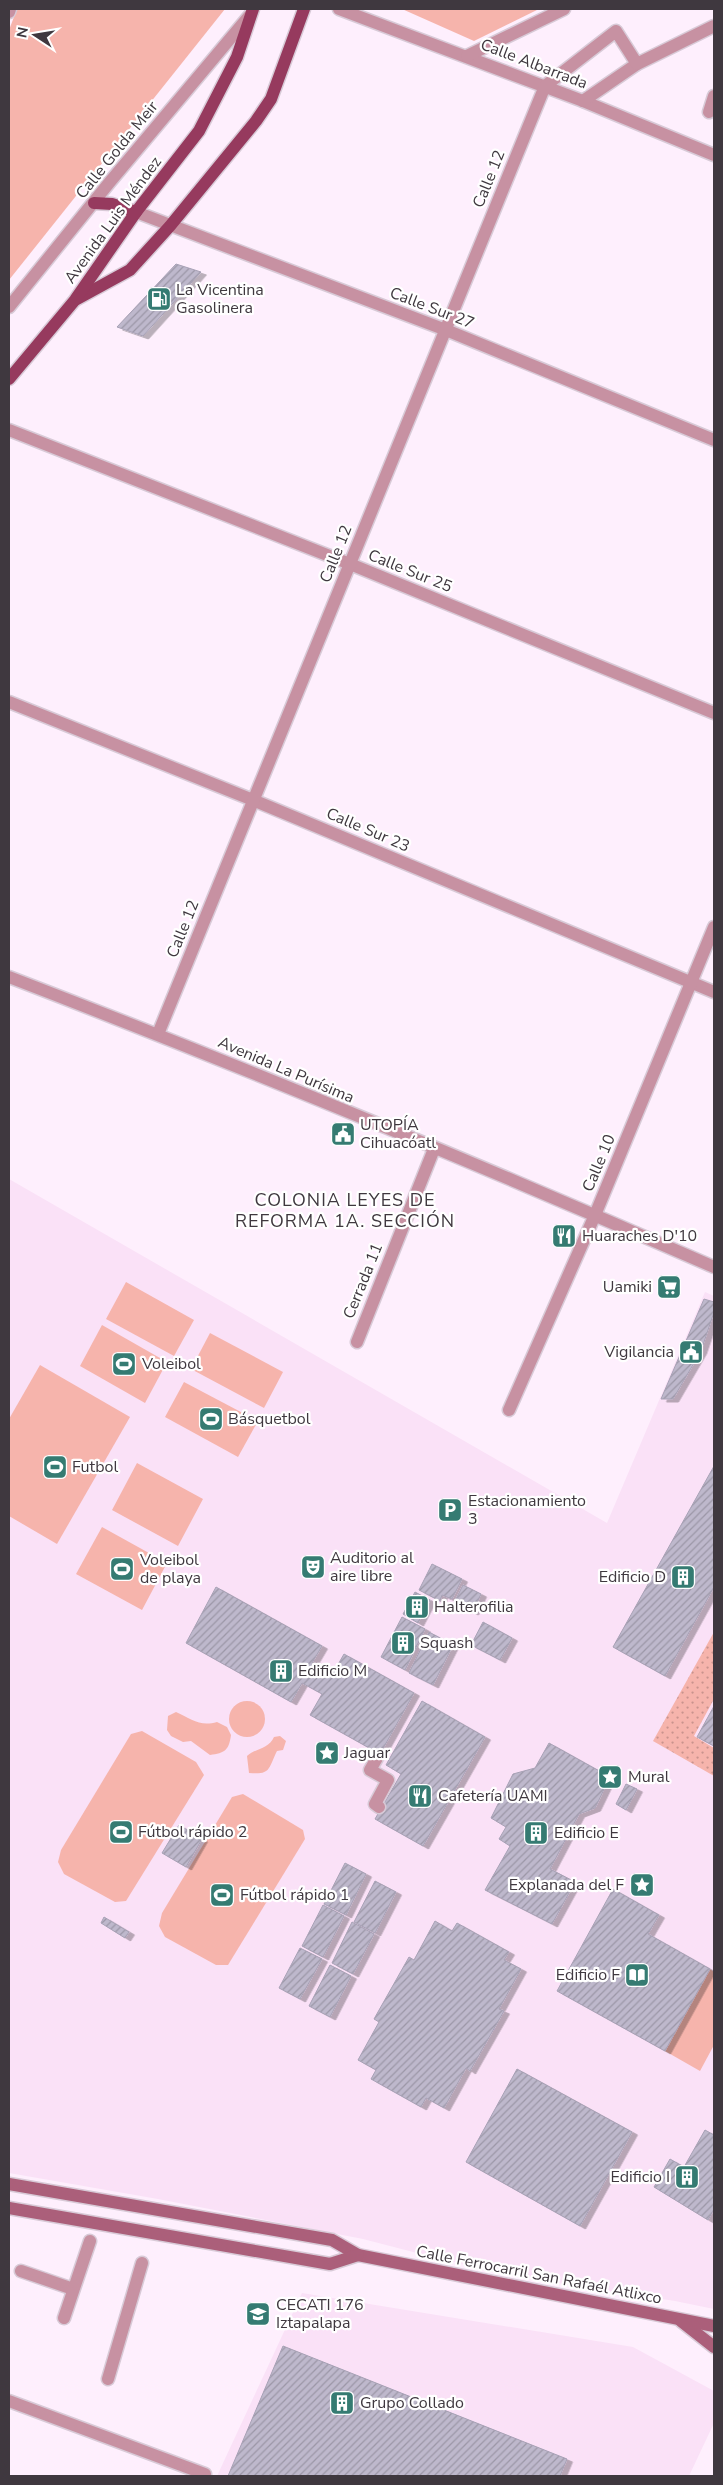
<svg xmlns="http://www.w3.org/2000/svg" width="723" height="2485" font-family="'Nunito Sans',sans-serif">
<style>
.built{fill:#fae1f7}
.green{fill:#f6b4ac}
.park{fill:url(#park-dots)}
.building{fill:url(#building-hatch);stroke:#a7a1b5;filter:url(#shadow)}
.lines{fill:none;stroke-linecap:round;stroke-linejoin:round}
.pedestrian-casing{stroke:#d8cad7;stroke-width:15}
.minor-casing{stroke:#d8cad7;stroke-width:15}
.secondary-casing{stroke:#d8cad7;stroke-width:15}
.primary-casing{stroke:#d8cad7;stroke-width:15}
.pedestrian{stroke:#c791a2;stroke-width:12}
.minor{stroke:#c791a2;stroke-width:12}
.secondary{stroke:#ab5f7a;stroke-width:12}
.primary{stroke:#963a5e;stroke-width:12}
.labels{text-anchor:middle;dominant-baseline:central;stroke-width:4.5;stroke-linejoin:round;paint-order:stroke}
.street-label{font-size:16px;fill:#3f383f;stroke:#fff}
.poi-label{font-size:16px;fill:#3f383f;stroke:#fff;text-anchor:start}
.neighbourhood-label{font-size:18px;letter-spacing:1px;fill:#3f383f;stroke:#fff}
</style>
<defs>
<pattern id="park-dots" width="8" height="8" patternUnits="userSpaceOnUse" patternTransform="scale(1.25)"><rect width="8" height="8" fill="#f6b4ac"/><path d="M2 2h.1M6 6h.1" fill="none" stroke="#c9938d" stroke-width="1.8" stroke-linecap="round"/></pattern>
<pattern id="building-hatch" width="6" height="6" patternUnits="userSpaceOnUse" patternTransform="scale(1.25)"><rect width="6" height="6" fill="#beb8cc"/><path d="M-1 1l2-2M0 6l6-6M5 7l2-2" fill="none" stroke="#9c97a7"/></pattern>
<filter id="shadow"><feDropShadow dx="5.5" dy="3" stdDeviation="0" flood-color="#0004"/></filter>
</defs>
<rect width="100%" height="100%" fill="#feeffd"/>
<!-- built -->
<g class="built">
<polygon points="9,1179 607,1523 705,1292 714,1296 714,2309 675,2301 551,2282 440,2259 363,2239 158,2199 9,2173"/>
<polygon points="302,2293 633,2347 714,2391 714,2423 689,2476 217,2476"/>
</g>
<!-- green -->
<g class="green">
<polygon points="17,9 225,9 9,280 9,30"/>
<polygon points="402,9 539,9 474,41"/>
<polygon points="126,1282 194,1320 174,1356 106,1319"/>
<polygon points="102,1325 167,1362 145,1403 80,1366"/>
<polygon points="210,1333 283,1372 264,1408 191,1369"/>
<polygon points="40,1365 130,1417 57,1544 9,1516 9,1419"/>
<polygon points="184,1382 258,1421 238,1457 165,1417"/>
<polygon points="137,1463 203,1499 178,1546 112,1510"/>
<polygon points="102,1527 167,1563 142,1610 76,1574"/>
<circle cx="247" cy="1719" r="18"/>
<path d="M176,1712C191,1719 200,1727 217,1722L227,1727L231,1735C229,1750 225,1753 210,1755L191,1741L183,1742L171,1736L167,1730L168,1716Z"/>
<polygon points="142,1731 196,1762 204,1775 126,1901 115,1902 64,1874 58,1862 61,1850 131,1734"/>
<path d="M280,1736L286,1741L283,1750L277,1751C268,1769 271,1775 249,1773L247,1756C256,1748 269,1749 274,1737Z"/>
<polygon points="243,1794 303,1830 305,1839 228,1965 216,1965 165,1937 159,1926 162,1913 232,1797"/>
<polygon points="710,1969 714,1972 714,2045 700,2071 665,2051"/>
</g>
<!-- park -->
<polygon class="park" points="714,1632 714,1699 694,1736 714,1748 714,1776 653,1741"/>
<!-- building -->
<g class="building">
<polygon points="176,264 201,272 143,336 117,327"/>
<polygon points="704,1299 714,1302 714,1312 701,1351 673,1399 661,1399"/>
<polygon points="714,1466 714,1587 665,1676 613,1647"/>
<polygon points="432,1564 462,1579 452,1599 442,1595 440,1601 419,1590"/>
<polygon points="463,1585 481,1594 473,1612 454,1603"/>
<polygon points="216,1587 322,1646 312,1663 332,1675 344,1654 414,1693 380,1754 310,1715 322,1694 302,1683 291,1702 186,1643"/>
<polygon points="415,1592 430,1600 418,1623 403,1614"/>
<polygon points="402,1617 425,1629 405,1670 381,1657"/>
<polygon points="483,1622 512,1638 500,1660 471,1645"/>
<polygon points="429,1632 453,1645 433,1685 409,1673"/>
<polygon points="422,1701 485,1737 423,1846 375,1819 401,1774 386,1765"/>
<polygon points="714,1706 714,1746 697,1737"/>
<polygon points="549,1743 610,1777 595,1808 579,1814 550,1869 575,1882 552,1924 485,1890 510,1846 499,1839 506,1827 491,1818 513,1774 535,1768"/>
<polygon points="626,1784 637,1789 626,1810 616,1804"/>
<polygon points="179,1825 202,1839 186,1867 162,1853"/>
<polygon points="345,1863 366,1874 346,1915 324,1904"/>
<polygon points="375,1881 396,1892 375,1933 354,1922"/>
<polygon points="613,1889 659,1915 648,1934 710,1969 665,2051 557,1991"/>
<polygon points="323,1905 344,1916 323,1957 302,1946"/>
<polygon points="104,1917 129,1932 125,1938 101,1923"/>
<polygon points="435,1921 452,1931 457,1923 509,1952 504,1960 521,1969 499,2009 504,2011 470,2071 466,2068 444,2108 426,2098 421,2107 371,2079 376,2070 358,2060 379,2022 374,2019 409,1957 414,1960"/>
<polygon points="352,1922 374,1934 353,1974 332,1963"/>
<polygon points="300,1948 322,1959 300,1999 279,1988"/>
<polygon points="330,1965 351,1976 330,2017 309,2006"/>
<polygon points="517,2069 632,2132 580,2226 466,2162"/>
<polygon points="705,2130 714,2135 714,2209 708,2220 654,2187 670,2159 684,2167"/>
<polygon points="283,2346 567,2459 560,2476 228,2476"/>
</g>
<g class="lines">
<defs>
<polyline id="pedestrian" points="377,1758 370,1770 388,1780 375,1804 379,1807"/>
<g id="minor">
<polyline points="339,9 583,101 714,155"/>
<polyline points="9,12 10,9"/>
<polyline points="467,56 564,9"/>
<polyline points="583,101 637,64 714,26"/>
<polyline points="709,112 714,96"/>
<polyline points="136,212 446,330 714,440"/>
<polyline points="9,307 109,183 250,15"/>
<polyline points="9,430 350,564 714,713"/>
<polyline points="9,702 253,800 714,992"/>
<path d="M9,977C246,1068 481,1165 714,1267"/>
<polyline points="158,1034 545,86 616,31 637,64"/>
<polyline points="357,1342 434,1149"/>
<polyline points="509,1410 595,1215 714,927"/>
<polyline points="21,2271 73,2289"/>
<polyline points="64,2318 90,2241"/>
<polyline points="108,2379 142,2263"/>
<polyline points="9,2401 205,2474"/>
</g>
<g id="secondary">
<polyline points="9,2184 332,2240 358,2255 714,2326"/>
<polyline points="9,2208 330,2264 358,2255"/>
<polyline points="681,2321 714,2347"/>
</g>
<g id="primary">
<polyline points="94,203 112,204 136,212"/>
<polyline points="77,299 130,270 170,226 256,121 271,99 304,9"/>
<polyline points="9,379 75,300 136,212 199,131 237,57 253,9"/>
</g>
</defs>
<!-- pedestrian casing -->
<use href="#pedestrian" class="pedestrian-casing"/>
<!-- minor casing -->
<use href="#minor" class="minor-casing"/>
<!-- secondary casing -->
<use href="#secondary" class="secondary-casing"/>
<!-- primary casing -->
<use href="#primary" class="primary-casing"/>
<!-- pedestrian -->
<use href="#pedestrian" class="pedestrian"/>
<!-- minor -->
<use href="#minor" class="minor"/>
<!-- secondary -->
<use href="#secondary" class="secondary"/>
<!-- primary -->
<use href="#primary" class="primary"/>
</g>
<!-- icons -->
<defs>
<symbol id="fuel-square" viewBox="-11 -11 22 22"><rect x="-9" y="-9" width="18" height="18" rx="4" fill="#357b72" stroke="#fff"/><path d="M-5.5-6h7V0h2V4h1.3V-2.5L3-4.5l.8-.8L6-3V5H2.5V1h-1V6h-7ZM-4.2-4.7v3.2H.2V-4.7Z" fill="#fff"/></symbol>
<symbol id="civic-square" viewBox="-11 -11 22 22"><rect x="-9" y="-9" width="18" height="18" rx="4" fill="#357b72" stroke="#fff"/><path d="M-.6-6.5H3V-4.5H.6V-3L4-1V1h2V6H-6V1h2V-1L-.6-3ZM-1.2 2.5V6h2.4V2.5Z" fill="#fff"/></symbol>
<symbol id="restaurant-square" viewBox="-11 -11 22 22"><rect x="-9" y="-9" width="18" height="18" rx="4" fill="#357b72" stroke="#fff"/><path d="M-5-6h1v4h1v-4h1v4h1v-4h1v5L-1.5 .5V6h-2V.5L-5-1ZM5-6V6H3V1.5H1.5Q1.5-4 5-6Z" fill="#fff"/></symbol>
<symbol id="supermarket-square" viewBox="-11 -11 22 22"><rect x="-9" y="-9" width="18" height="18" rx="4" fill="#357b72" stroke="#fff"/><path d="M-6-5.5h2.5l.6 2H6L4.5 2H-2.5L-4.4-4H-6ZM-1.5 3.2a1.3 1.3 0 1 0 .1 0ZM3 3.2a1.3 1.3 0 1 0 .1 0Z" fill="#fff"/></symbol>
<symbol id="stadium-square" viewBox="-11 -11 22 22"><rect x="-9" y="-9" width="18" height="18" rx="4" fill="#357b72" stroke="#fff"/><path d="M0-5a6.5 5 0 1 0 0 10a6.5 5 0 1 0 0-10ZM-3.5-1.8h7v3.6h-7Z" fill="#fff"/></symbol>
<symbol id="parking-square" viewBox="-11 -11 22 22"><rect x="-9" y="-9" width="18" height="18" rx="4" fill="#357b72" stroke="#fff"/><path d="M-3.5-5.5H1a3.5 3.5 0 0 1 0 7H-1V5.5H-3.5ZM-1-3.4V-.6H.8a1.4 1.4 0 0 0 0-2.8Z" fill="#fff"/></symbol>
<symbol id="theatre-square" viewBox="-11 -11 22 22"><rect x="-9" y="-9" width="18" height="18" rx="4" fill="#357b72" stroke="#fff"/><path d="M-5-5.5Q0-4 5-5.5V0Q5 5 0 6Q-5 5-5 0ZM-3.3-2.5H-1v1.5H-3.3ZM1-2.5H3.3v1.5H1ZM-2.8 1Q0 5.5 2.8 1Z" fill="#fff"/></symbol>
<symbol id="building-square" viewBox="-11 -11 22 22"><rect x="-9" y="-9" width="18" height="18" rx="4" fill="#357b72" stroke="#fff"/><path d="M-4-6H4V6H1V3H-1V6H-4ZM-2.5-4.3h1.7v1.8h-1.7ZM.8-4.3h1.7v1.8H.8ZM-2.5-1h1.7V.8h-1.7ZM.8-1h1.7V.8H.8Z" fill="#fff"/></symbol>
<symbol id="sight-square" viewBox="-11 -11 22 22"><rect x="-9" y="-9" width="18" height="18" rx="4" fill="#357b72" stroke="#fff"/><path d="M0-6L1.8-2.2L6-1.7L2.9 1.2L3.7 5.4L0 3.3L-3.7 5.4L-2.9 1.2L-6-1.7L-1.8-2.2Z" fill="#fff"/></symbol>
<symbol id="library-square" viewBox="-11 -11 22 22"><rect x="-9" y="-9" width="18" height="18" rx="4" fill="#357b72" stroke="#fff"/><path d="M-6-4Q-3-5.5-.7-3.5V5Q-3 3-6 4ZM6-4Q3-5.5 .7-3.5V5Q3 3 6 4Z" fill="#fff"/></symbol>
<symbol id="university-square" viewBox="-11 -11 22 22"><rect x="-9" y="-9" width="18" height="18" rx="4" fill="#357b72" stroke="#fff"/><path d="M0-5L7-2L0 1L-7-2ZM-4 1L0 2.5L4 1V4Q0 6-4 4Z" fill="#fff"/></symbol>
</defs>
<g fill-rule="evenodd">
<use href="#fuel-square" x="145" y="285" width="28" height="28"/>
<use href="#civic-square" x="329" y="1120" width="28" height="28"/>
<use href="#restaurant-square" x="550" y="1222" width="28" height="28"/>
<use href="#supermarket-square" x="655" y="1273" width="28" height="28"/>
<use href="#civic-square" x="677" y="1338" width="28" height="28"/>
<use href="#stadium-square" x="110" y="1350" width="28" height="28"/>
<use href="#stadium-square" x="197" y="1405" width="28" height="28"/>
<use href="#stadium-square" x="41" y="1453" width="28" height="28"/>
<use href="#parking-square" x="436" y="1496" width="28" height="28"/>
<use href="#theatre-square" x="299" y="1553" width="28" height="28"/>
<use href="#stadium-square" x="108" y="1555" width="28" height="28"/>
<use href="#building-square" x="669" y="1563" width="28" height="28"/>
<use href="#building-square" x="403" y="1593" width="28" height="28"/>
<use href="#building-square" x="389" y="1629" width="28" height="28"/>
<use href="#building-square" x="267" y="1657" width="28" height="28"/>
<use href="#sight-square" x="313" y="1739" width="28" height="28"/>
<use href="#sight-square" x="596" y="1763" width="28" height="28"/>
<use href="#restaurant-square" x="406" y="1782" width="28" height="28"/>
<use href="#stadium-square" x="107" y="1818" width="28" height="28"/>
<use href="#building-square" x="522" y="1819" width="28" height="28"/>
<use href="#sight-square" x="628" y="1871" width="28" height="28"/>
<use href="#stadium-square" x="208" y="1881" width="28" height="28"/>
<use href="#library-square" x="623" y="1961" width="28" height="28"/>
<use href="#building-square" x="673" y="2163" width="28" height="28"/>
<use href="#university-square" x="244" y="2300" width="28" height="28"/>
<use href="#building-square" x="328" y="2389" width="28" height="28"/>
</g>
<g class="labels">
<!-- street labels -->
<g class="street-label">
<text transform="translate(534 64) rotate(21)">Calle Albarrada</text>
<text transform="translate(117 150) rotate(-51)">Calle Golda Meir</text>
<text transform="translate(489 179) rotate(-68)">Calle 12</text>
<text transform="translate(113 220) rotate(-54)">Avenida Luis Méndez</text>
<text transform="translate(432 308) rotate(21)">Calle Sur 27</text>
<text transform="translate(336 554) rotate(-68)">Calle 12</text>
<text transform="translate(410 571) rotate(22)">Calle Sur 25</text>
<text transform="translate(368 830) rotate(23)">Calle Sur 23</text>
<text transform="translate(183 929) rotate(-68)">Calle 12</text>
<text transform="translate(286 1070) rotate(23)">Avenida La Purísima</text>
<text transform="translate(599 1163) rotate(-67)">Calle 10</text>
<text transform="translate(363 1281) rotate(-68)">Cerrada 11</text>
<text transform="translate(539 2275) rotate(11)">Calle Ferrocarril San Rafaél Atlixco</text>
</g>
<!-- poi labels -->
<g class="poi-label">
<text x="176" y="290">La Vicentina<tspan x="176" dy="18">Gasolinera</tspan></text>
<text x="360" y="1125">UTOPÍA<tspan x="360" dy="18">Cihuacóatl</tspan></text>
<text x="582" y="1236">Huaraches D'10</text>
<text x="652" y="1287" text-anchor="end">Uamiki</text>
<text x="674" y="1352" text-anchor="end">Vigilancia</text>
<text x="142" y="1364">Voleibol</text>
<text x="228" y="1419">Básquetbol</text>
<text x="72" y="1467">Futbol</text>
<text x="468" y="1501">Estacionamiento<tspan x="468" dy="18">3</tspan></text>
<text x="330" y="1558">Auditorio al<tspan x="330" dy="18">aire libre</tspan></text>
<text x="140" y="1560">Voleibol<tspan x="140" dy="18">de playa</tspan></text>
<text x="666" y="1577" text-anchor="end">Edificio D</text>
<text x="434" y="1607">Halterofilia</text>
<text x="420" y="1643">Squash</text>
<text x="298" y="1671">Edificio M</text>
<text x="344" y="1753">Jaguar</text>
<text x="628" y="1777">Mural</text>
<text x="438" y="1796">Cafetería UAMI</text>
<text x="138" y="1832">Fútbol rápido 2</text>
<text x="554" y="1833">Edificio E</text>
<text x="624" y="1885" text-anchor="end">Explanada del F</text>
<text x="240" y="1895">Fútbol rápido 1</text>
<text x="620" y="1975" text-anchor="end">Edificio F</text>
<text x="670" y="2177" text-anchor="end">Edificio I</text>
<text x="276" y="2305">CECATI 176<tspan x="276" dy="18">Iztapalapa</tspan></text>
<text x="360" y="2403">Grupo Collado</text>
</g>
<!-- neighbourhood labels -->
<g class="neighbourhood-label">
<text x="345" y="1200">COLONIA LEYES DE<tspan x="345" dy="21">REFORMA 1A. SECCIÓN</tspan></text>
</g>
</g>
<!-- border -->
<rect width="723" height="2485" fill="none" stroke="#3f383f" stroke-width="20"/>
<!-- north arrow -->
<g transform="translate(35 35) rotate(282)" stroke="#ffffff" stroke-width="4" paint-order="stroke">
<path d="M0-4L9 19L0 12L-9 19Z" fill="#3f383f"/>
<text y="-8" font-size="14" font-weight="bold" text-anchor="middle" fill="#3f383f">N</text>
</g>
</svg>
